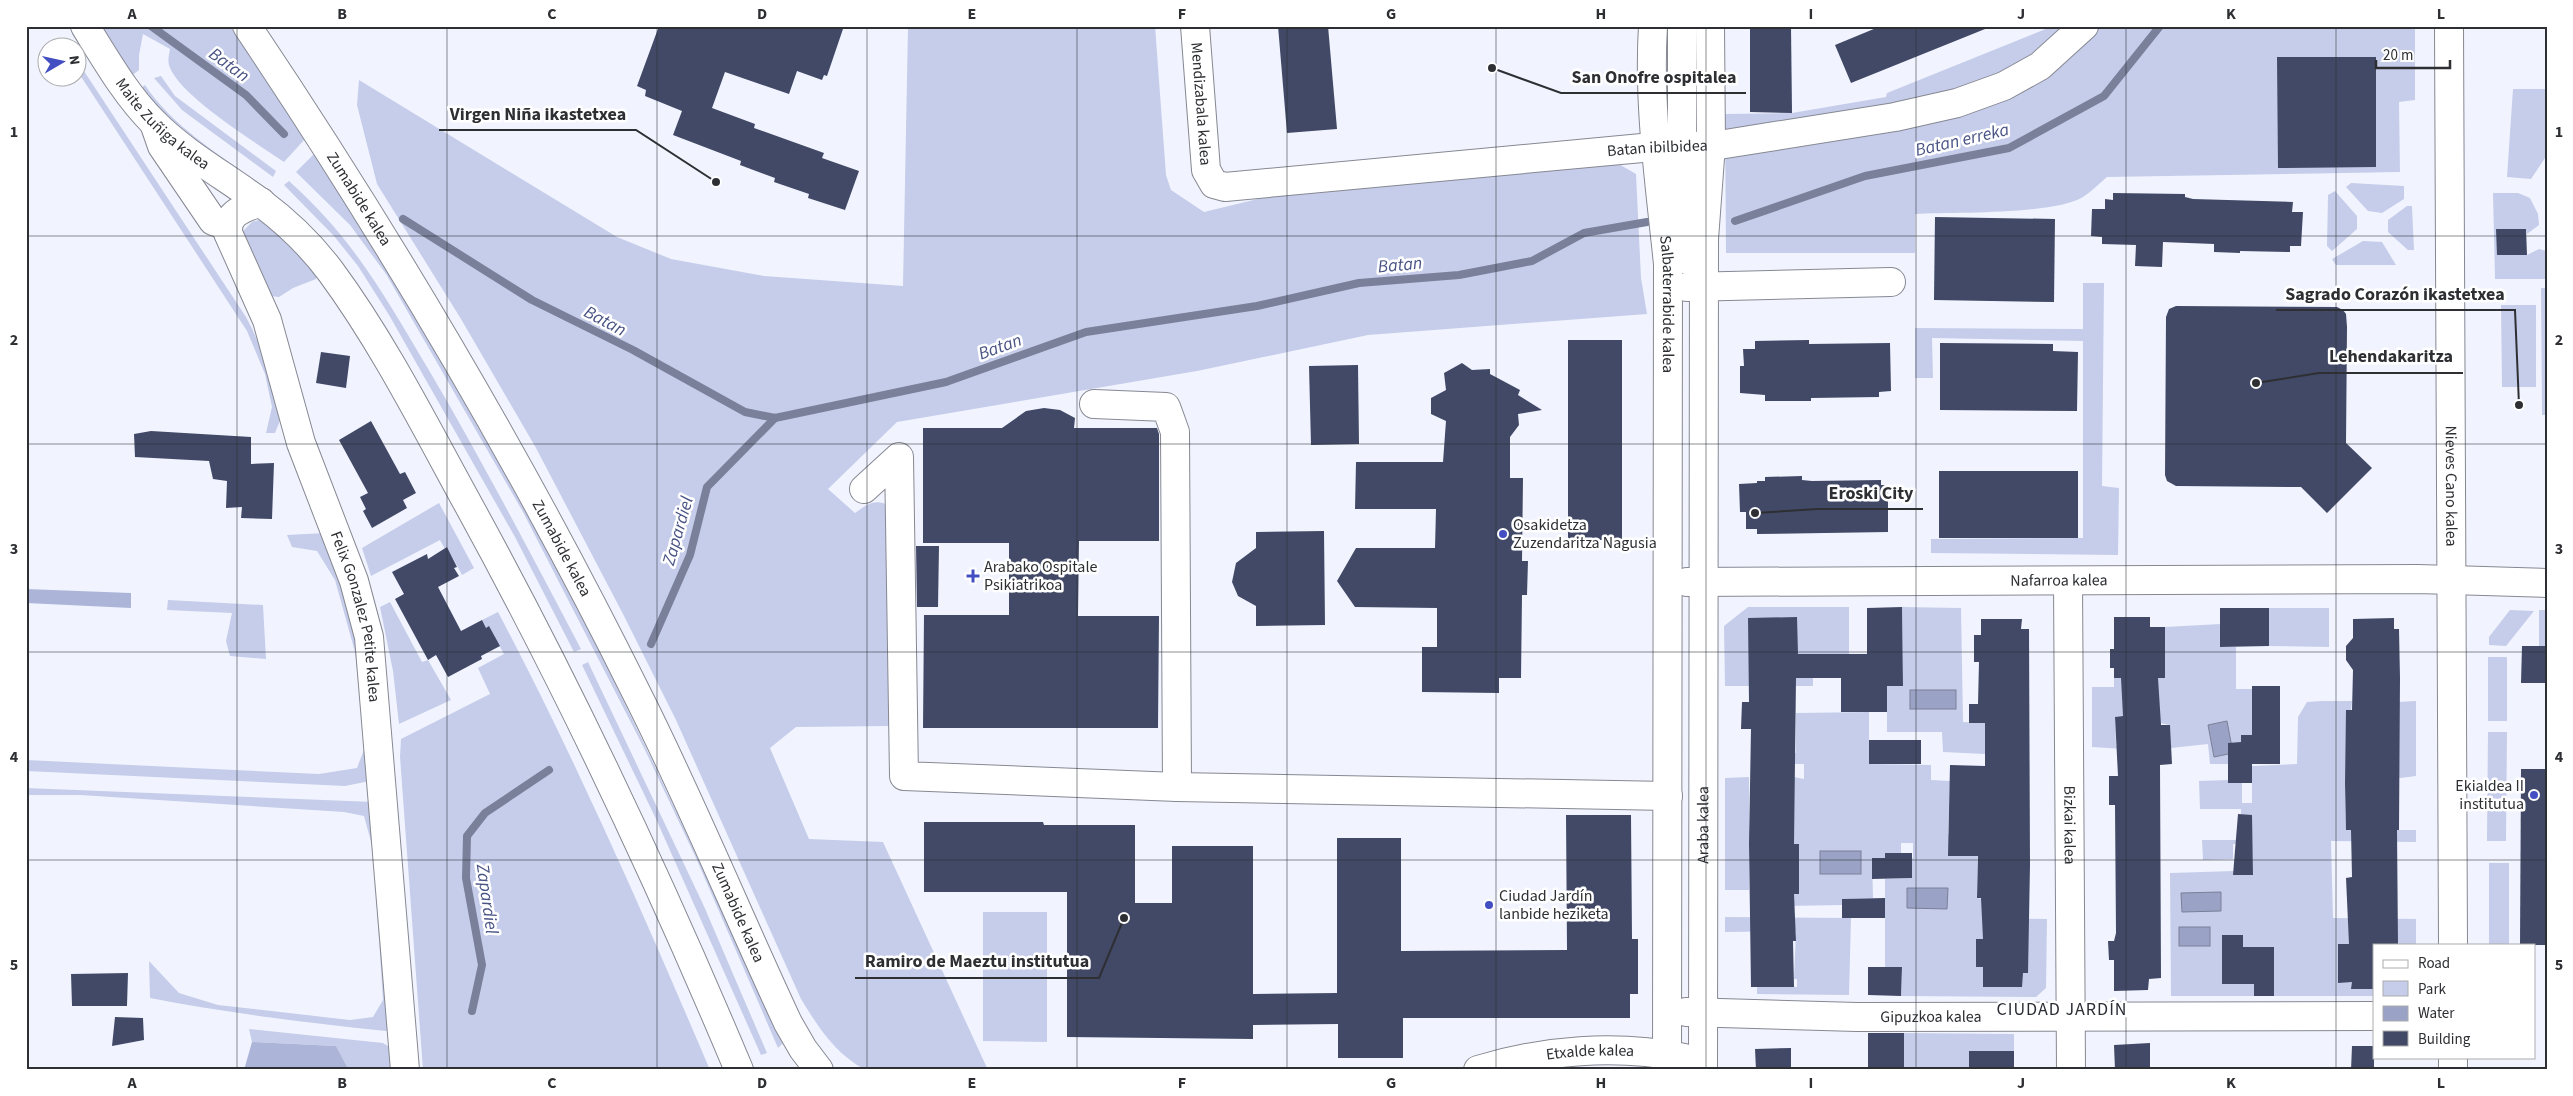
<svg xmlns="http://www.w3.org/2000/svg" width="2573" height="1096" font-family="'Source Sans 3',sans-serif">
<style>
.green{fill:#c6cdea}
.forest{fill:#acb5d8}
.water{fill:#9aa3c5;stroke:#7a8099}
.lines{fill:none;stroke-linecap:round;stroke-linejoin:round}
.stream{stroke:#7a8099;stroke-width:8}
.building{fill:#424967}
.minor-casing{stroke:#868892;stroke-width:30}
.major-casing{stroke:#868892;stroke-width:30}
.minor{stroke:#fff;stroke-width:28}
.major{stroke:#fff;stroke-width:28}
.grid{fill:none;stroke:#2e2f33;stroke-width:1;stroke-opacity:0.55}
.poi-dot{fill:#424ec2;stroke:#fff;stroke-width:2}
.labels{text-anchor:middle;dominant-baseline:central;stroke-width:5;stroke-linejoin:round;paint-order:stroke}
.street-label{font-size:16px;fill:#2e2f33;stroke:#fff}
.poi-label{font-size:16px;fill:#2e2f33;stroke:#fff;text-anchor:start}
.water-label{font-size:18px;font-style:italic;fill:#485384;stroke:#fff}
.neighbourhood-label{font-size:18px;letter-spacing:1px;fill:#2c2e36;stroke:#fff}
.leader{fill:none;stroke:#2e2f33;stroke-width:2}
.callout-dot{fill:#2e2f33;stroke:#fff;stroke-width:2}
.callout-label{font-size:18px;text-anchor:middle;font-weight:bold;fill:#2e2f33;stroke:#fff;stroke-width:5;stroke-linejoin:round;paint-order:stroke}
.neatline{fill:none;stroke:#2e2f33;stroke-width:2}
.grid-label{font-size:16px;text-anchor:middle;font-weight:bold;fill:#2e2f33}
</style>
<rect width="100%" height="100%" fill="#f1f4ff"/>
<!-- green -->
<g class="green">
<path d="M96,26H230L305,139L284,162C255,142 183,98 170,68C167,62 169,55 170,49L143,34L139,55V70L129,78Z"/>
<path d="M908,26H1155L1166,175L1171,190L1204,212L1274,195L1617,163L1636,174L1641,278L1647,314L1368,335L1197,371L897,422L828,489L855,513C866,505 873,499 886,504L891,726L796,727L770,748L809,839L883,842L988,1070H866C836,1055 818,1027 801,999L676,720L623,614L536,448L461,319L377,184L357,105L359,80L617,237L671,259L764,276L903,286Z"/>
<path d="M2053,26H2415V100L2399,102L2400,172L2107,177C2100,183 2092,191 2083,197C2053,215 1955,212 1915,214V253H1726L1725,114L1792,113L1886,97L1887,93Z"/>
<path d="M78,62L246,317C259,341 280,390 280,418C280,422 277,428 275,433H266L272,407L265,374L247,331L78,72Z"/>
<polygon points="161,76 175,96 276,171 273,177 182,110 154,78"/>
<path d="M145,85C187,148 269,177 319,236C355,279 382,330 411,378C465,470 515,563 565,656L561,658L380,332L206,152L138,90Z"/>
<polygon points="2513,89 2547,89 2547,155 2531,179 2507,177"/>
<path d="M315,153C382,261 449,370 511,481C608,659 691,842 774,1027L783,1043L778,1048L696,858L645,750L523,512L386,274L350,225L296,172Z"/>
<path d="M289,181C354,239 386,298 430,372C483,462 532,556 581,649L574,652L515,537L389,315L358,266L334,236L284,185Z"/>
<polygon points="2351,183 2404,186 2404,199 2382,213 2368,211 2346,187"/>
<polygon points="2335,191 2357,216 2357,229 2332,251 2327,246 2328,195"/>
<polygon points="2493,193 2518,193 2530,198 2538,214 2539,225 2527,234 2526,229 2497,229 2497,255 2527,255 2539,249 2547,251 2547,279 2495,279"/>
<polygon points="2407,206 2412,206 2414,250 2408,250 2388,232 2388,220"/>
<polygon points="259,220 266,221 317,274 316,279 293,288 279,297 270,296 242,232 252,222"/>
<polygon points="2363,241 2382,242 2396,265 2336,265 2332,259"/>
<polygon points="2083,283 2104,283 2102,486 2119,488 2118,555 1931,553 1931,539 2083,538 2083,341 1932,338 1933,378 1915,378 1915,328 2083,329"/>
<polygon points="2541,288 2547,288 2547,415 2542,415"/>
<polygon points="2501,305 2536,305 2536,387 2502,387"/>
<polygon points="439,503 474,568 462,575 447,547 445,549 440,540 371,576 362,548"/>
<polygon points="326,533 349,593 375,780 345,786 26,771 26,760 319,774 357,768 365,747 355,652 335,580 317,551 292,547 287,535"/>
<polygon points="168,600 263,605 266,659 230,656 226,641 232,613 167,610"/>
<polygon points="390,602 422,662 428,660 451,700 399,724 393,671 380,607"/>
<polygon points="1748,607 1849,607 1849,654 1813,654 1813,686 1725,686 1724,626"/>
<polygon points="1902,607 1961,608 1963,722 1985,723 1985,754 1943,752 1942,732 1887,732 1887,686 1903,685"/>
<polygon points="2269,608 2329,608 2329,647 2269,646"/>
<polygon points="2510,610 2534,611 2506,646 2489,645 2489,637"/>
<rect x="2539" y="610" width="8" height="36"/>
<path d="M498,612C576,760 644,915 710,1070H423L400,757L401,739L490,694L478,668L504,654L489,627L486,628L482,620Z"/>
<polygon points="2220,624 2220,647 2236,647 2236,689 2252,689 2252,735 2242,735 2252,764 2210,764 2208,744 2171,748 2170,725 2123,716 2115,717 2116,746 2141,745 2141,750 2092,747 2092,687 2114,687 2114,678 2165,678 2165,627"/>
<rect x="2488" y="657" width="19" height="64"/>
<polygon points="588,662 703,904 767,1053 761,1055 656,819 582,665"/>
<polygon points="2322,701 2352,701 2346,756 2398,702 2416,701 2416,776 2345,785 2346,830 2416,830 2416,842 2331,841 2333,918 2416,919 2416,945 2374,945 2374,996 2274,996 2273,947 2254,947 2254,996 2171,996 2170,873 2234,871 2234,875 2253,874 2252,843 2233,844 2233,859 2203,860 2202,840 2241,840 2241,809 2200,809 2199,781 2228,780 2228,783 2242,783 2242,803 2252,803 2252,766 2297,764 2298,717 2307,702"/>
<polygon points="1869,712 1869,764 1931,765 1931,780 1950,781 1948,834 1978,840 1977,898 1984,899 1985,918 2047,919 2046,988 2036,997 1901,996 1902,967 1885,967 1885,879 1912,878 1912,864 1903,859 1913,858 1913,843 1901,843 1901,853 1885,853 1885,858 1872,858 1873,898 1843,899 1842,905 1784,906 1784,894 1799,894 1749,845 1749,890 1725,890 1725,778 1749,777 1749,831 1794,777 1804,779 1804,764 1774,764 1774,753 1796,753 1796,713"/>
<polygon points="2488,732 2507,732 2506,841 2487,841"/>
<path d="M26,788L374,802L396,1024L386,1031C307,1023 228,1013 150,998L149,961L179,993L218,1005L350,1020L373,1017L383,1000L373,849L364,816L344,812L80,795H26Z"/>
<rect x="2489" y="863" width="20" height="82"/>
<polygon points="983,912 1047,912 1047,1042 983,1041"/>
<polygon points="1725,917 1851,918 1849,995 1757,994 1757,987 1797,987 1797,979 1794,979 1796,931 1725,932"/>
<polygon points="249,1029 383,1043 396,1051 397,1070 349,1070 336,1046 252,1042"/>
<polygon points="1904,1033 2014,1034 2014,1051 1970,1051 1969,1070 1904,1070"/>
</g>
<!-- forest -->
<g class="forest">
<polygon points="26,589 131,593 131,608 26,603"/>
<polygon points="252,1042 336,1046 349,1070 244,1070"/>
</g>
<!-- water -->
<g class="water">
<rect x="1910" y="690" width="46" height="19"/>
<polygon points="2227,721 2233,753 2214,757 2208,725"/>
<rect x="1820" y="851" width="41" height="23"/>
<polygon points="1907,888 1948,888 1947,909 1907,908"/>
<polygon points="2221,892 2221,911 2182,912 2181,893"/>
<rect x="2179" y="927" width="31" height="19"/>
</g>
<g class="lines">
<!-- stream -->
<g class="stream">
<polyline points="151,26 246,95 284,134"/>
<polyline points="403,219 532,300 633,350 745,412 775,418 946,382 1086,332 1257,306 1359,283 1459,275 1532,261 1584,233 1647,222"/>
<polyline points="1735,221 1865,176 2009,148 2104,96 2160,26"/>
<polyline points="651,644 690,555 707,487 775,418"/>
<polyline points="472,1011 482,965 466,878 467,836 485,813 549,770"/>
</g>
</g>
<!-- building -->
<g class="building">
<polygon points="659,26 844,26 827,76 824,75 822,80 797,71 789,94 725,72 712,108 755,124 754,128 824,153 822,158 859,171 845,210 808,198 809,194 774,182 775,178 740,165 741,161 673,135 682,111 645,96 646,90 637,86"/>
<polygon points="1278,26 1328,26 1337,129 1287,133"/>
<polygon points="1750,26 1791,26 1792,113 1750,112"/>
<polygon points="1881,26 1990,26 1990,27 1851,83 1835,45"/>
<polygon points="2277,57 2376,57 2376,167 2278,168"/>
<polygon points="2113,193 2185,194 2185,197 2193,199 2293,202 2292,212 2303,212 2301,246 2290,246 2290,252 2240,251 2240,253 2214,252 2214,244 2163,242 2162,267 2135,266 2136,245 2102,244 2102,237 2091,236 2092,209 2105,209 2105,199 2113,200"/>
<polygon points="1935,217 2055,219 2054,302 1934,300"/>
<polygon points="2496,229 2526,229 2527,255 2497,255"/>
<polygon points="2176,306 2337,307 2343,310 2346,314 2347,327 2346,443 2372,468 2327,513 2301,487 2176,486 2167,481 2165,475 2166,317 2169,309"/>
<rect x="1568" y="340" width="54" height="200"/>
<polygon points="1809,340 1809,344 1890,343 1891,391 1879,392 1879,397 1811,398 1811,401 1765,401 1765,395 1740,393 1740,366 1744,366 1743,349 1755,349 1755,341"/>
<polygon points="1940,343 2053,344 2053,351 2078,352 2077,411 1940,410"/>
<polygon points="321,352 350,356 346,388 316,383"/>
<polygon points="1462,363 1472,370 1490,369 1490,374 1520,390 1518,395 1542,410 1518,414 1519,425 1510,437 1510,478 1523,478 1522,561 1528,561 1527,595 1522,595 1521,678 1499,678 1499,693 1422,692 1422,647 1437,647 1437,608 1355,607 1337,581 1356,548 1435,548 1436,509 1355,509 1356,462 1443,462 1446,421 1431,414 1431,398 1446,390 1444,373"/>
<polygon points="1358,365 1359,444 1311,445 1309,366"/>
<polygon points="1044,408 1060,410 1075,418 1074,428 1157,428 1159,434 1159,541 1079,541 1078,616 1159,616 1158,728 923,728 924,615 1009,615 1009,543 923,543 923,428 1002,428 1026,411"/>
<polygon points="371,421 400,474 405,472 416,493 403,500 407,508 372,528 363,511 366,509 360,497 368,493 339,440"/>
<polygon points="151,431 251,437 251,464 274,463 272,519 241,518 242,507 226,508 227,481 213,479 209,461 135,457 134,434"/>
<rect x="1939" y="471" width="139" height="67"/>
<polygon points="1802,476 1802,480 1812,481 1881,480 1881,485 1888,485 1888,532 1757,534 1757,529 1746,529 1746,512 1740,512 1739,484 1757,483 1757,481 1765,481 1765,477"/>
<polygon points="1324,531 1325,625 1256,626 1256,606 1238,596 1232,582 1236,563 1256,548 1256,532"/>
<polygon points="916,546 939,546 938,607 917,607"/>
<polygon points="447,547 457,567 454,568 459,576 438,587 461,631 482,620 486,628 489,626 500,646 481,656 482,659 448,677 436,655 428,660 395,599 404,594 392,572 427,554 428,559"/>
<polygon points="1902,607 1903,686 1887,686 1887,712 1841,712 1841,678 1796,678 1794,844 1799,844 1799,894 1794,894 1796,941 1793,941 1794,987 1751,987 1749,844 1751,729 1741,729 1742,702 1749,702 1748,618 1797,617 1798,654 1867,654 1867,608"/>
<polygon points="2220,608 2269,608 2269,646 2220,647"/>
<polygon points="2114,617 2150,617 2150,627 2165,627 2165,678 2158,678 2161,725 2170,725 2172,764 2160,765 2161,978 2149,979 2148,990 2114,991 2114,960 2109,960 2108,941 2114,941 2116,933 2115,805 2109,805 2109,776 2118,776 2115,717 2123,716 2121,678 2114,678 2114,668 2110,668 2110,649 2114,649"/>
<polygon points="2394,618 2394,629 2399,629 2400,678 2399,830 2397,830 2398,945 2374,945 2374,989 2351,989 2352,982 2338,983 2338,944 2349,944 2346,878 2352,877 2351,830 2346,830 2345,784 2346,710 2352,710 2353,670 2346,660 2346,646 2353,638 2353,619"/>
<polygon points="1981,619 2022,619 2021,629 2029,629 2030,865 2028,973 2023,973 2022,987 1983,987 1983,967 1976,967 1976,939 1983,939 1981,898 1977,898 1978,856 1948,856 1950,765 1985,766 1985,723 1969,723 1969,704 1978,704 1979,662 1974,662 1974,635 1981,635"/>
<polygon points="2522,646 2547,646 2547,683 2521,683"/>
<polygon points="2252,686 2280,686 2280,764 2252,764 2252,783 2228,783 2228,743 2241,742 2241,735 2252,735"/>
<rect x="1869" y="740" width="52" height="24"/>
<polygon points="2521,769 2547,769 2547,945 2520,945"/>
<polygon points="2238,814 2252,815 2253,875 2233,875"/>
<polygon points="1566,815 1631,815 1632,939 1638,939 1638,994 1630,994 1630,1018 1403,1018 1403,1058 1338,1058 1338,1024 1253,1025 1253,1039 1067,1037 1067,892 924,892 924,822 1043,822 1044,825 1135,825 1135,903 1172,903 1172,846 1253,846 1253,994 1337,993 1337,838 1401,838 1401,951 1567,950"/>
<polygon points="1885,853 1912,853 1912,878 1872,879 1872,858 1885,858"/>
<polygon points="1885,898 1885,918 1842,918 1842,899"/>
<polygon points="2222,935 2243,935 2243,947 2274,947 2274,996 2254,996 2254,984 2222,984"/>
<polygon points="1868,967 1902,967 1901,996 1868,995"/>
<polygon points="128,973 127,1006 72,1006 71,974"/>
<polygon points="115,1017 143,1018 144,1040 112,1046"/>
<rect x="1868" y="1033" width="36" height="37"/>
<polygon points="2150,1043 2150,1070 2115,1070 2114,1045"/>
<polygon points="2352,1046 2374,1046 2374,1070 2351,1070"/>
<polygon points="1791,1048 1791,1070 1756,1070 1755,1049"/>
<rect x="1969" y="1051" width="45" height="19"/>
</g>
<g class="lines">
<defs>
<g id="minor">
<path id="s1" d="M1195,26L1206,170L1214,184L1225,187L1642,148L1719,145L1895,117L1957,103L2004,86L2040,66L2084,26"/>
<path id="s2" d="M1653,26C1648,106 1660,185 1668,264L1667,1070"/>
<polyline points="1682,26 1682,146 1687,260"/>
<path id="s3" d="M2449,26L2453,945"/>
<polyline points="154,123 162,146 213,221 228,226"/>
<path id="s4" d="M261,202C245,208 226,212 228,233L267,320L301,443L354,581L369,637L405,1070"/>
<polyline points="1687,287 1891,282"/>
<polyline points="1094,404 1166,407 1175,432 1177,787"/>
<polyline points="864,489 899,457 904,776 1177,787 1668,796"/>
<path id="s5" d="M2068,581L2071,1070"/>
<path id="s6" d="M1687,582L2418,579L2547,583"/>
<path id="s7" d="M1686,1012L1857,1017L2374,1016"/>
<polyline points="2453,1057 2453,1070"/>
<path id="s8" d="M1478,1070C1543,1050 1617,1044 1684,1058"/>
<path id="s9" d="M1703,1070L1704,239L1711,145L1710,26"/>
</g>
<g id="major">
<path id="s10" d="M85,26C106,60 126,95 154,123C185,154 225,176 260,202C287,222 311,245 331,272C384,344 425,426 468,504C569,688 658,877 739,1070"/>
<path id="s11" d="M247,26C392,242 523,464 638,696C692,803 737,914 788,1023L803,1049L819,1070"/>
</g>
</defs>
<!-- minor casing -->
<use href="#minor" class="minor-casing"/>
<!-- major casing -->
<use href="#major" class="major-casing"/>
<!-- minor -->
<use href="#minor" class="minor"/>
<!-- major -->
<use href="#major" class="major"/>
</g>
<!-- grid -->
<path class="grid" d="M237,26V1070M447,26V1070M657,26V1070M867,26V1070M1077,26V1070M1287,26V1070M1496,26V1070M1706,26V1070M1916,26V1070M2126,26V1070M2336,26V1070M26,236H2547M26,444H2547M26,652H2547M26,860H2547"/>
<!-- markers -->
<g class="poi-dot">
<circle cx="1503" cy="534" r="5"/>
<path d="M970.5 568.5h5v5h5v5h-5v5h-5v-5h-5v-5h5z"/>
<circle cx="2534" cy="795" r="5"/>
<circle cx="1489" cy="905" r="5"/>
</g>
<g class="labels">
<!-- street labels -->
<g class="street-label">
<text stroke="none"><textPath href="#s1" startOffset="78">Mendizabala kalea</textPath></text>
<text stroke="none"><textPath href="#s10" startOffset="126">Maite Zuñiga kalea</textPath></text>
<text stroke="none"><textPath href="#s1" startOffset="606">Batan ibilbidea</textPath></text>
<text stroke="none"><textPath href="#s11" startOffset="206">Zumabide kalea</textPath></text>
<text stroke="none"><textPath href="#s2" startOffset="279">Salbaterrabide kalea</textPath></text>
<text stroke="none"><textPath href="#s3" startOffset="460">Nieves Cano kalea</textPath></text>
<text stroke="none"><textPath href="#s11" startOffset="610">Zumabide kalea</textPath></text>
<text stroke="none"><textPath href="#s6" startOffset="372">Nafarroa kalea</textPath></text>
<text stroke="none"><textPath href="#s4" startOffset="456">Felix Gonzalez Petite kalea</textPath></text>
<text stroke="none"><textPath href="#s9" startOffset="245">Araba kalea</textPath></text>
<text stroke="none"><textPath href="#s5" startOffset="244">Bizkai kalea</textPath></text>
<text stroke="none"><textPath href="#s11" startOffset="1015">Zumabide kalea</textPath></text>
<text stroke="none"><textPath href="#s7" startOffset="245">Gipuzkoa kalea</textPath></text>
<text stroke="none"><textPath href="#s8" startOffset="114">Etxalde kalea</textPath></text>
</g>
<!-- poi labels -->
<g class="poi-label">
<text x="1513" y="525">Osakidetza<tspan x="1513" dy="18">Zuzendaritza Nagusia</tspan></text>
<text x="984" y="567">Arabako Ospitale<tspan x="984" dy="18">Psikiatrikoa</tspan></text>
<text x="2524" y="786" text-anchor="end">Ekialdea II<tspan x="2524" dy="18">institutua</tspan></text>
<text x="1499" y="896">Ciudad Jardín<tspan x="1499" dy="18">lanbide heziketa</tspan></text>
</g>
<!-- water labels -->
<g class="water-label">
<text transform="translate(229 65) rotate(36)">Batan</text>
<text transform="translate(1962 140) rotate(-13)">Batan erreka</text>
<text transform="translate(1400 265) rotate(-5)">Batan</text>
<text transform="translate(605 321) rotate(28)">Batan</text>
<text transform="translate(1000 347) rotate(-20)">Batan</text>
<text transform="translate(678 531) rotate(-74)">Zapardiel</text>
<text transform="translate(487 899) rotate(82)">Zapardiel</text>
</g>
<!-- neighbourhood labels -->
<g class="neighbourhood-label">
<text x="2062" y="1009">CIUDAD JARDÍN</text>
</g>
</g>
<!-- callouts -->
<path class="leader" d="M1492 68L1561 93H1746M716 182L636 130H439M2519 405L2515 310H2276M2256 383L2319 373H2463M1755 513L1818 509H1923M1124 918L1099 978H855"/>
<g class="callout-dot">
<circle cx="1492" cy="68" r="5"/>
<circle cx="716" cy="182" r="5"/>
<circle cx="2519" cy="405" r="5"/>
<circle cx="2256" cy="383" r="5"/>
<circle cx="1755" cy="513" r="5"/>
<circle cx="1124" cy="918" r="5"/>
</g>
<g class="callout-label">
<text x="1654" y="83">San Onofre ospitalea</text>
<text x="538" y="120">Virgen Niña ikastetxea</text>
<text x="2395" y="300">Sagrado Corazón ikastetxea</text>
<text x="2391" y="362">Lehendakaritza</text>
<text x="1871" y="499">Eroski City</text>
<text x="977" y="967">Ramiro de Maeztu institutua</text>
</g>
<!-- border -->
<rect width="2573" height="1096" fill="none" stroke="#ffffff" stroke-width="55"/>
<!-- legend -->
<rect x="2373" y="944" width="162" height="115" fill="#ffffff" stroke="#abacad"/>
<rect x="2383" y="960" width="25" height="8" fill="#ffffff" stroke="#abacad"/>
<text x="2418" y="968" font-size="15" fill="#2e2f33">Road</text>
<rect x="2383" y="981" width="25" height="15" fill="#c6cdea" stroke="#abacad"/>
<text x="2418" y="994" font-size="15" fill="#2e2f33">Park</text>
<rect x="2383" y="1006" width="25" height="15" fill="#9aa3c5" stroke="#abacad"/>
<text x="2418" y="1018" font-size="15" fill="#2e2f33">Water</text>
<rect x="2383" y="1031" width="25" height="15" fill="#424967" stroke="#abacad"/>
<text x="2418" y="1044" font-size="15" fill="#2e2f33">Building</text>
<!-- north arrow -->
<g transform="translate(62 62) rotate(81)"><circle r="24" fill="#ffffff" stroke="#abacad"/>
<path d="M0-4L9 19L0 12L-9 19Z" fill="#424ec2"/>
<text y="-8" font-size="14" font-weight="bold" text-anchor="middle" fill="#2e2f33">N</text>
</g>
<!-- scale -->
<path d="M2376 60v8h74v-8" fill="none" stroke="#2e2f33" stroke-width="2.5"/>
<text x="2383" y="60" font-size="15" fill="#2e2f33" stroke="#ffffff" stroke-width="4" paint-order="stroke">20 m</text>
<rect x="28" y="28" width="2518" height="1040" class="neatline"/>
<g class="grid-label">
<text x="132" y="19">A</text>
<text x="342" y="19">B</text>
<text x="552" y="19">C</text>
<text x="762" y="19">D</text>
<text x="972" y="19">E</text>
<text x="1182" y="19">F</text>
<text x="1391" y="19">G</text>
<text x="1601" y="19">H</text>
<text x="1811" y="19">I</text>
<text x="2021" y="19">J</text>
<text x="2231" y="19">K</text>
<text x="2441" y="19">L</text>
<text x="14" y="137">1</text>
<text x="2559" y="137">1</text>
<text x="14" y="345">2</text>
<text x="2559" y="345">2</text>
<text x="14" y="554">3</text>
<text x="2559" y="554">3</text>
<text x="14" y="762">4</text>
<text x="2559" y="762">4</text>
<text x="14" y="970">5</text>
<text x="2559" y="970">5</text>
<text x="132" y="1088">A</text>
<text x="342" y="1088">B</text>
<text x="552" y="1088">C</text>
<text x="762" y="1088">D</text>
<text x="972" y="1088">E</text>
<text x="1182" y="1088">F</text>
<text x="1391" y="1088">G</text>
<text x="1601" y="1088">H</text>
<text x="1811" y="1088">I</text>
<text x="2021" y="1088">J</text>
<text x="2231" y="1088">K</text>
<text x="2441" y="1088">L</text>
</g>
</svg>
